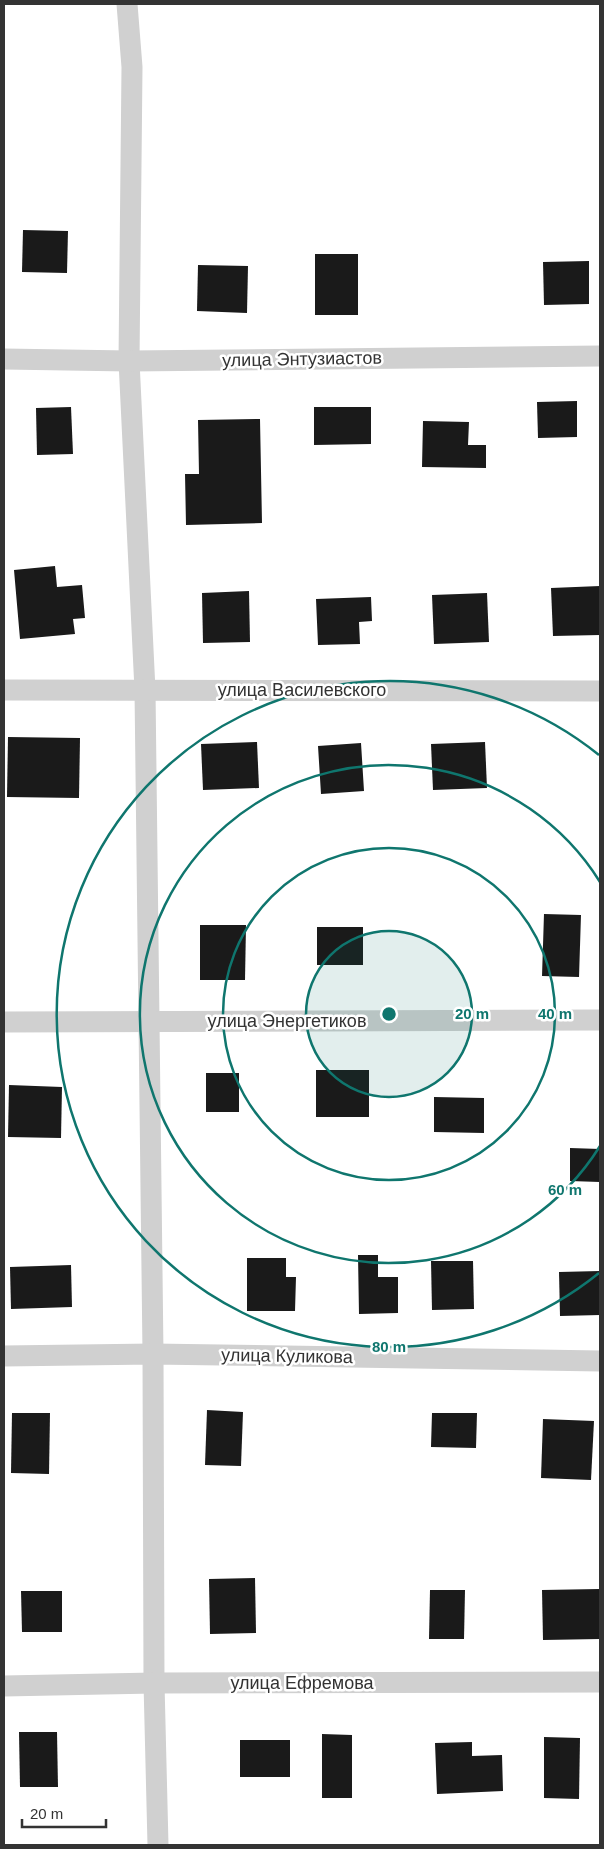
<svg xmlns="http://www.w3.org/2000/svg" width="604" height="1849" font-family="Arial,sans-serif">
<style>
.building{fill:#1a1a1a}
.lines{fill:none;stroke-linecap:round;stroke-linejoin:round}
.street{stroke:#d0d0d0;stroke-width:21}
.ring{fill:none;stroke:#0f766e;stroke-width:2.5}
.labels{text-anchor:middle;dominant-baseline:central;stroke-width:5;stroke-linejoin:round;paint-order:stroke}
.street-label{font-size:18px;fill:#333;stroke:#fff}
.centre{fill:#0f766e;stroke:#fff;stroke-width:2.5}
.ring-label{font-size:15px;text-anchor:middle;font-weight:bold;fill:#0f766e;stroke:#fff;stroke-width:5;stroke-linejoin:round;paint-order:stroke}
</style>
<rect width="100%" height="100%" fill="#fff"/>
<!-- building -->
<g class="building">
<polygon points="23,230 68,231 67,273 22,272"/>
<rect x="315" y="254" width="43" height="61"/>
<polygon points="589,261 589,304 544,305 543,262"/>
<polygon points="198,265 248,266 247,313 197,311"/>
<polygon points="577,401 577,437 538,438 537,402"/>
<polygon points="71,407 73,454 37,455 36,408"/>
<polygon points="314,407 371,407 371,444 314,445"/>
<polygon points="260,419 262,523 186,525 185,474 199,474 198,420"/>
<polygon points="423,421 469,422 468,445 486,445 486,468 422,467"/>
<polygon points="55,566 57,587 82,585 85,618 73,619 75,634 20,639 14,570"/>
<polygon points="600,586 600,635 553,636 551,588"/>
<polygon points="249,591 250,642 203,643 202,593"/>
<polygon points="487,593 489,642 434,644 432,595"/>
<polygon points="371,597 372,621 359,622 360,644 318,645 316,599"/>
<polygon points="8,737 80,738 79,798 7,797"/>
<polygon points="257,742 259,788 203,790 201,744"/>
<polygon points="485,742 487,788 433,790 431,744"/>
<polygon points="361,743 364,791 321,794 318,746"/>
<polygon points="544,914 581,915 579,977 542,976"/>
<polygon points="200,925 246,925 245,980 200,980"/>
<rect x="317" y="927" width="46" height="38"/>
<rect x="316" y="1070" width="53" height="47"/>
<rect x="206" y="1073" width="33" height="39"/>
<polygon points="9,1085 62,1087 61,1138 8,1137"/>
<polygon points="434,1097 484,1098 484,1133 434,1132"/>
<polygon points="570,1148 600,1149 600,1182 570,1181"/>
<polygon points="358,1255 378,1255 378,1277 398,1277 398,1313 359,1314"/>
<polygon points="247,1258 286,1258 286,1277 296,1277 295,1311 247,1311"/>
<polygon points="431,1261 473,1261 474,1309 432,1310"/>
<polygon points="71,1265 72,1307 11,1309 10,1267"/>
<polygon points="600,1271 600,1315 560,1316 559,1272"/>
<polygon points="207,1410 243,1412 241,1466 205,1465"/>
<polygon points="12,1413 50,1413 49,1474 11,1473"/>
<polygon points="432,1413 477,1413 476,1448 431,1447"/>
<polygon points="543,1419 594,1421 591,1480 541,1478"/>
<polygon points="255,1578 256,1633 210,1634 209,1579"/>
<polygon points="599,1589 600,1639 543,1640 542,1590"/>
<polygon points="430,1590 465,1590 464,1639 429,1639"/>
<polygon points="21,1591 62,1591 62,1632 22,1632"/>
<polygon points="19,1732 57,1732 58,1787 20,1787"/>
<polygon points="322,1734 352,1735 352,1798 322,1798"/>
<polygon points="544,1737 580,1738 579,1799 544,1798"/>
<rect x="240" y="1740" width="50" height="37"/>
<polygon points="472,1742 472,1756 502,1755 503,1791 437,1794 435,1743"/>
</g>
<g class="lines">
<!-- street -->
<g class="street">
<polyline points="127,4 132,67 129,361 145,690 153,1354 154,1683 158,1845"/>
<polyline points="4,359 129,361 600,356"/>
<polyline points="4,690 600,691"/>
<polyline points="4,1022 600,1020"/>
<polyline points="4,1356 153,1354 600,1361"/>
<polyline points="4,1686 154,1683 600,1682"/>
</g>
</g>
<!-- distance rings -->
<circle cx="389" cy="1014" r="83" fill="#0f766e" fill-opacity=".12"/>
<g class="ring">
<circle cx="389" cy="1014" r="83"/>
<circle cx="389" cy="1014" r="166"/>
<path d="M600 1146A249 249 0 1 1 600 882"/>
<path d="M599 1273A333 333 0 1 1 599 755"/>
</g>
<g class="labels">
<!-- street labels -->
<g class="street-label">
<text transform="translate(302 359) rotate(-1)">улица Энтузиастов</text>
<text x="302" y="690">улица Василевского</text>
<text x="287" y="1021">улица Энергетиков</text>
<text transform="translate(287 1356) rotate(1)">улица Куликова</text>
<text x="302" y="1683">улица Ефремова</text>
</g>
</g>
<circle cx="389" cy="1014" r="8" class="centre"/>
<g class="ring-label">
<text x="472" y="1019">20 m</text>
<text x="555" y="1019">40 m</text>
<text x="565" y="1195">60 m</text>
<text x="389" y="1352">80 m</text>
</g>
<!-- border -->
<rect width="604" height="1849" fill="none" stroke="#333333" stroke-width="10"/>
<!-- scale -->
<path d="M22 1819v8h84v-8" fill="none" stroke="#333333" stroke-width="2.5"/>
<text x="30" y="1819" font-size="15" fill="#333333" stroke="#ffffff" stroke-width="4" paint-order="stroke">20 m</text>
</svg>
